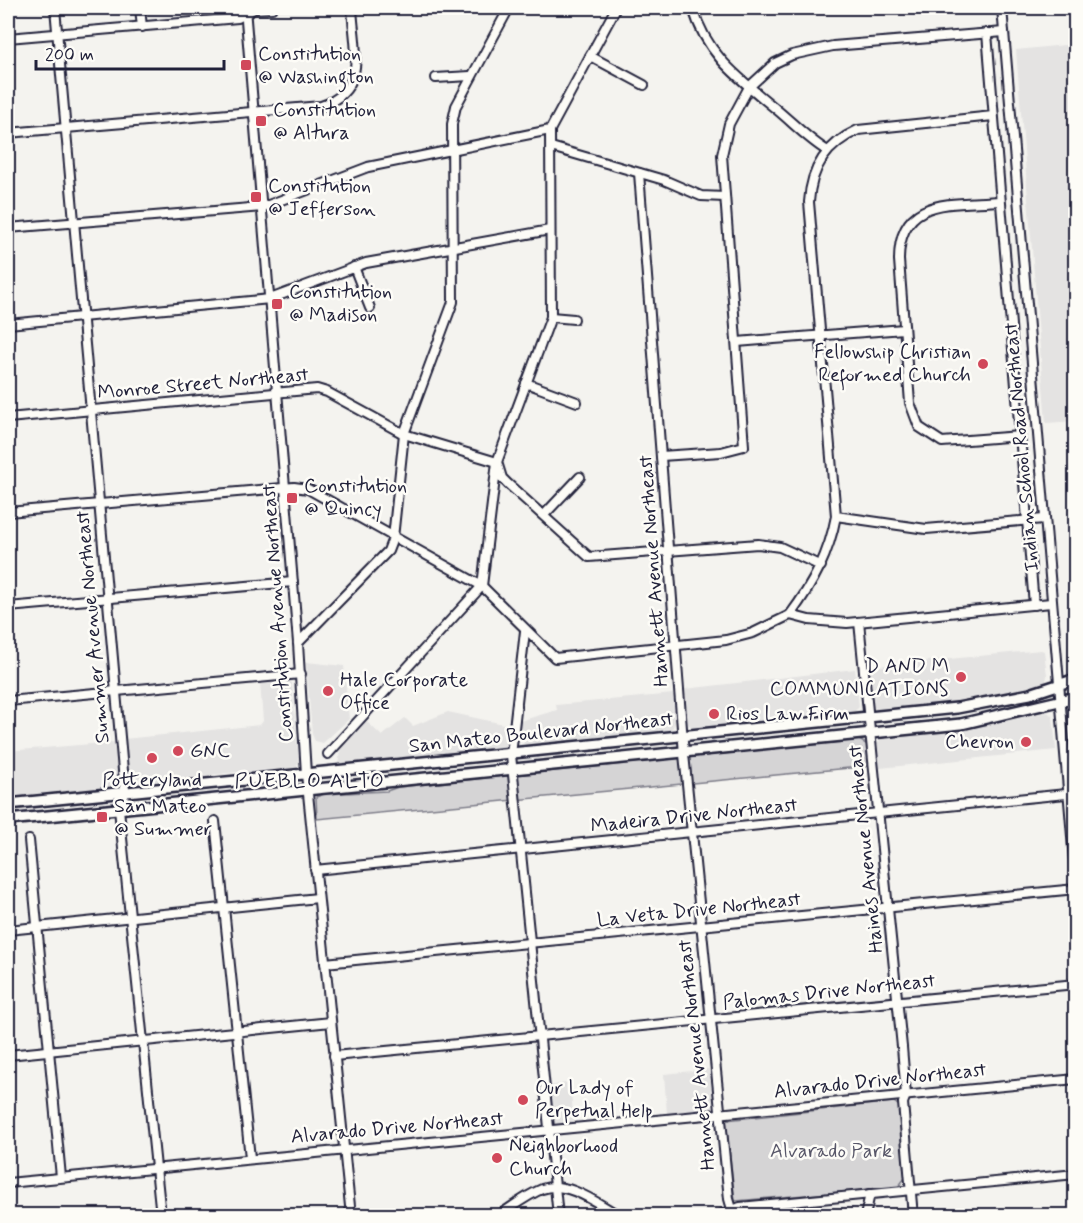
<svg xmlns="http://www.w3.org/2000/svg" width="1083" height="1223" font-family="Mynerve,sans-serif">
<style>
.built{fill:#e4e3e2}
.green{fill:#d5d4d5;stroke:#7c7b88;stroke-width:1.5}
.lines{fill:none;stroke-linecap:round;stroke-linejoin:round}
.minor-casing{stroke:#22223b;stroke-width:12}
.major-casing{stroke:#22223b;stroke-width:14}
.minor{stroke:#fdfcf7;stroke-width:8}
.major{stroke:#fdfcf7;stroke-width:9}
.poi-dot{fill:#d1495b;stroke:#fdfcf7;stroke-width:2}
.labels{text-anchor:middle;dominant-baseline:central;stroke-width:5;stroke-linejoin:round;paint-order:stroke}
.poi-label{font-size:20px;fill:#22223b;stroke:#fdfcf7;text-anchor:start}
.street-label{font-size:20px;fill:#22223b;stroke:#fdfcf7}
.park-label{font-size:20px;fill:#585769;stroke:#fdfcf7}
.neighbourhood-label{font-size:21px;letter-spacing:1.5px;fill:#22223b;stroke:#fdfcf7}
</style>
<rect width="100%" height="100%" fill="#f4f3ef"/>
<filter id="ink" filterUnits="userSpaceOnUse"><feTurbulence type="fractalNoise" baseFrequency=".0167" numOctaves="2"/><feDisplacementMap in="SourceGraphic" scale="12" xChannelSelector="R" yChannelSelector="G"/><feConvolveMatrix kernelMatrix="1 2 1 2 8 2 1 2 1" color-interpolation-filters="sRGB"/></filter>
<g filter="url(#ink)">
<!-- built -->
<g class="built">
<polygon points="1075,44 1075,421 1046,423 1016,50"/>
<polygon points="1041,650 1044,651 1047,675 1046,682 1040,685 945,704 881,710 872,708 868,667"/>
<polygon points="306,662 344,666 349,719 323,743 315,741 312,734"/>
<polygon points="855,669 859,707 855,711 694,729 688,724 685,689"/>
<polygon points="289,680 292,683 299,762 296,768 249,774 238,772 212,775 200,779 135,785 127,781 124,739 260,725 263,721 260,682"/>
<polygon points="673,694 675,723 671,730 527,745 519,741 520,721 557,710 556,705"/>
<polygon points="448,712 508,725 506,745 503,748 338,764 341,748 366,721 382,736 405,718 413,726"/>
<polygon points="1048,712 1053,717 1056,750 880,768 877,744 882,738 969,728"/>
<polygon points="115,742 118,777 115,786 8,798 8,751"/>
<polygon points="710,1069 713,1109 667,1114 664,1074"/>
<polygon points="570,1082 574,1123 556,1125 553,1122 550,1086"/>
</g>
<!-- green -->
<g class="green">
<polygon points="859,740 868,745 870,766 317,819 316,797 324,794 387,791 398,787"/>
<polygon points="894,1102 899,1106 905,1178 898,1187 735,1201 726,1120"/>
</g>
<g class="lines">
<defs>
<g id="minor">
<polyline points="55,8 125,793 119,809 161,1216"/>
<polyline points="140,8 142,27"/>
<polyline points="245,8 298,643 306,774 351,1216"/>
<path d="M693,8C706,55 740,79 776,109C793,123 808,139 826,150"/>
<polyline points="1002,8 1076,884"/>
<polyline points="987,33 1034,605"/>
<polyline points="8,38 238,18 254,9 272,8"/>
<polyline points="590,56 644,85"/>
<polyline points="436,78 470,76"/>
<path d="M8,133L321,106C369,90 354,47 352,8"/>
<polyline points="551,147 664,180 701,196 725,197"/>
<polyline points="639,173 684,754 729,1199 734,1216"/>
<path d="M1000,201C951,205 899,196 899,260L910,403L919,427L942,442L1020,436"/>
<polyline points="8,228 263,207 368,167 550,130"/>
<polyline points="354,267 370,308"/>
<polyline points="551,317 574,319"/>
<polyline points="8,324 270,299 366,263 550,230"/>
<polyline points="737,342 904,329"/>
<polyline points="526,383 577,402"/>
<polyline points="8,418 317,389 327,392 404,434 497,462 502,478 508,484 589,557 758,544 780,547 821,566"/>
<polyline points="661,456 721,452 744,446 722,155 729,124 749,87 775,63 792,55 833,46 1004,32"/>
<polyline points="8,512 294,487 308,489 482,586 555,658 726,640 753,633 790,615 809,620 847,623 1051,603"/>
<polyline points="544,515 580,477"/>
<polyline points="836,516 926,529 1044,519"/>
<polyline points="8,607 293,582"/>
<path d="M790,615C813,584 829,554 836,516L809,202C811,167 827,144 858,130L993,116"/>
<polyline points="859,622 902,1047 906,1095 903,1103 913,1216"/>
<polyline points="525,631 511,755 558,1216"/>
<polyline points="298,643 388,551 393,538 404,434 453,302 452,124 456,106 509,8"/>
<polyline points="8,701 301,674"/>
<polyline points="328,754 482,586 497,462 551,317 550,130 616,8"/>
<polyline points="215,821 250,1158"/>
<polyline points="29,840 61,1177"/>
<polyline points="315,870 1076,793"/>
<polyline points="8,930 318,898"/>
<polyline points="325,963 1076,889"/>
<polyline points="8,1055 331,1022"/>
<polyline points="334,1056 1076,984"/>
<polyline points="8,1183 1076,1079"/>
<path d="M498,1216C512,1207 527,1195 542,1189C568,1180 598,1204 620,1216"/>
<polyline points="717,1216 740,1207 1076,1174"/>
<polyline points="865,1216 870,1194"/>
</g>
<g id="major">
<polyline points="8,804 957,708 1030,694 1076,679"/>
<polyline points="8,820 961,724 1076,697"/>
</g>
</defs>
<!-- minor casing -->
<use href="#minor" class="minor-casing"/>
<!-- major casing -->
<use href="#major" class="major-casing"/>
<!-- minor -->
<use href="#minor" class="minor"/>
<!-- major -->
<use href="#major" class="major"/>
</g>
</g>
<!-- markers -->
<g class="poi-dot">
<rect x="240" y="59" width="12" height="12" rx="3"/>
<rect x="255" y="115" width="12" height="12" rx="3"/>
<rect x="250" y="191" width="12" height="12" rx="3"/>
<rect x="271" y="298" width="12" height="12" rx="3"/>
<circle cx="983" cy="364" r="6"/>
<rect x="286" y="492" width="12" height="12" rx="3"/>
<circle cx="961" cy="677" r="6"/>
<circle cx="328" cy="691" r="6"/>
<circle cx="714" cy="714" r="6"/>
<circle cx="1026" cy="742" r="6"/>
<circle cx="178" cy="751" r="6"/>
<circle cx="152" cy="758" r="6"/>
<rect x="96" y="811" width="12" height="12" rx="3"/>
<circle cx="523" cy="1100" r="6"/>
<circle cx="497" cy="1158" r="6"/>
</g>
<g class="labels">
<!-- poi labels -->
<g class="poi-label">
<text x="258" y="54">Constitution<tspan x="258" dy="23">@ Washington</tspan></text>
<text x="273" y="110">Constitution<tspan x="273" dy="23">@ Altura</tspan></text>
<text x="268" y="186">Constitution<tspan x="268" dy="23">@ Jefferson</tspan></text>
<text x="289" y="292">Constitution<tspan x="289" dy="23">@ Madison</tspan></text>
<text x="971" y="352" text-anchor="end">Fellowship Christian<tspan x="971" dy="23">Reformed Church</tspan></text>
<text x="304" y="486">Constitution<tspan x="304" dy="23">@ Quincy</tspan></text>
<text x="949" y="666" text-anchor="end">D AND M<tspan x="949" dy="23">COMMUNICATIONS</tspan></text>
<text x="340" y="680">Hale Corporate<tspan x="340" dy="23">Office</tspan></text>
<text x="726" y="714">Rios Law Firm</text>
<text x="1014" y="742" text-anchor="end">Chevron</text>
<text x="190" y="751">GNC</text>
<text x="152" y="780" text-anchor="middle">Potteryland</text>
<text x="114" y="806">San Mateo<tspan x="114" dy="23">@ Summer</tspan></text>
<text x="535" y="1088">Our Lady of<tspan x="535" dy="23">Perpetual Help</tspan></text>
<text x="509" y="1146">Neighborhood<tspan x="509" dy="23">Church</tspan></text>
</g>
<!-- street labels -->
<g class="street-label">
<text transform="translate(203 384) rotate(-5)">Monroe Street Northeast</text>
<text transform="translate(1022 447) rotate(-95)">Indian School Road Northeast</text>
<text transform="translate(654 571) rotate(-94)">Hannett Avenue Northeast</text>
<text transform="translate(278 613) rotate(-94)">Constitution Avenue Northeast</text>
<text transform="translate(93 627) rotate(-95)">Summer Avenue Northeast</text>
<text transform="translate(541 733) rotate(-6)">San Mateo Boulevard Northeast</text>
<text transform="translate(694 816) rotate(-6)">Madeira Drive Northeast</text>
<text transform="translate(866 849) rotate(-96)">Haines Avenue Northeast</text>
<text transform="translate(699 910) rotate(-6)">La Veta Drive Northeast</text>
<text transform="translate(829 992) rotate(-6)">Palomas Drive Northeast</text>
<text transform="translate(697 1055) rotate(-96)">Hannett Avenue Northeast</text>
<text transform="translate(880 1081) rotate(-6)">Alvarado Drive Northeast</text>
<text transform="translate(397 1128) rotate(-5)">Alvarado Drive Northeast</text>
</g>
<!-- park labels -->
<g class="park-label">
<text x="831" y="1151">Alvarado Park</text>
</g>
<!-- neighbourhood labels -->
<g class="neighbourhood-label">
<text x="310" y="781">PUEBLO ALTO</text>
</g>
</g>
<!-- margin -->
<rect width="1083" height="1223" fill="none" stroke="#fdfcf7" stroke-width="30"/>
<rect x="15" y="15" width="1053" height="1193" fill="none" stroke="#22223b" stroke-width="2" filter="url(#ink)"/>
<!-- scale -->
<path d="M36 60v9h188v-9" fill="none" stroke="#22223b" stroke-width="3"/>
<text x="45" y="60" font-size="18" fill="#22223b" stroke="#fdfcf7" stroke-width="4.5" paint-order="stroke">200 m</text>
</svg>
